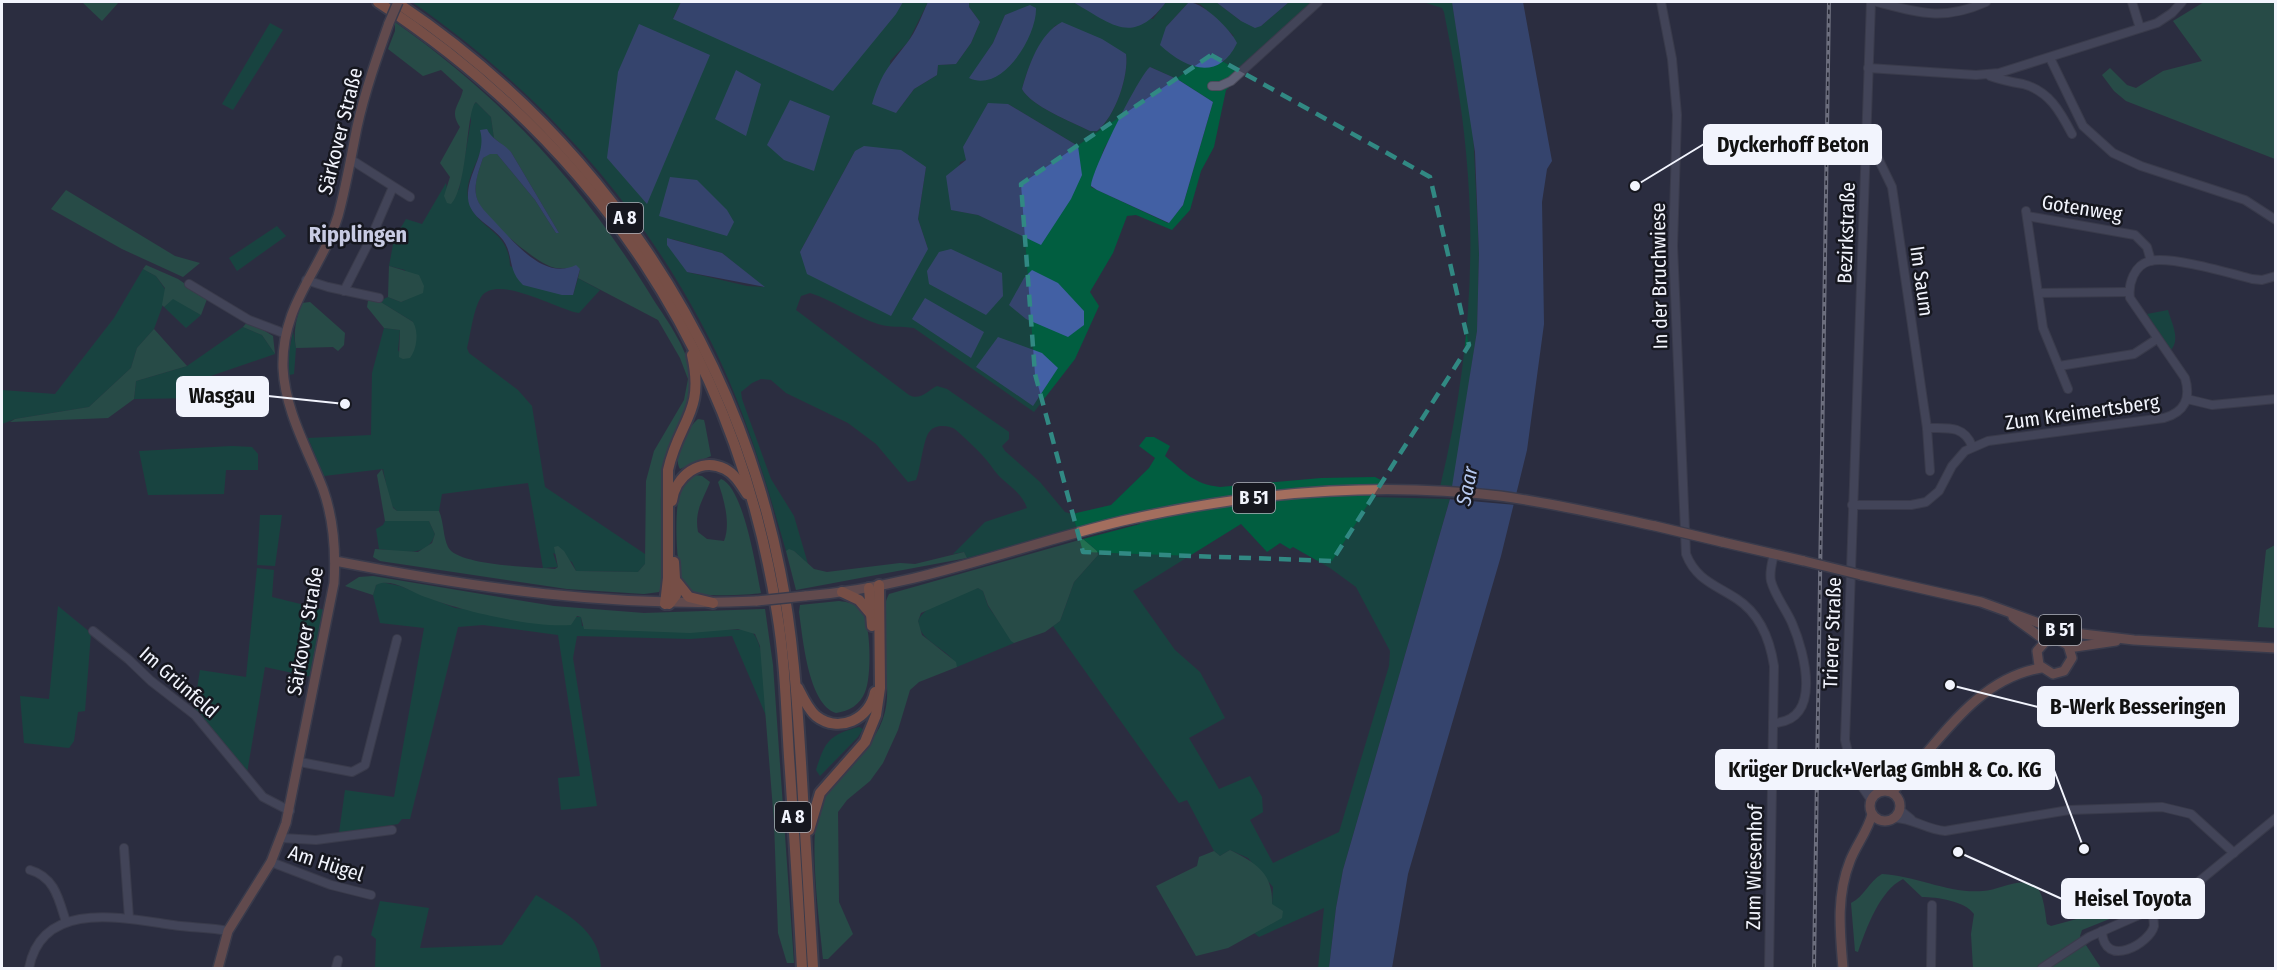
<svg xmlns="http://www.w3.org/2000/svg" width="2277" height="970" font-family="'Fira Sans Condensed',sans-serif">
<style>
.green{fill:#015e40;fill-rule:evenodd}
.forest{fill:#227051}
.water{fill:#4260a4}
.pier{fill:#2c2e40}
.lines{fill:none;stroke-linecap:round;stroke-linejoin:round}
.minor-casing{stroke:#4a4b5a;stroke-width:10}
.major-casing{stroke:#4a4b5a;stroke-width:12}
.highway-casing{stroke:#4a4b5a;stroke-width:14}
.minor{stroke:#5e6075;stroke-width:8}
.major{stroke:#a36e5e;stroke-width:9}
.highway{stroke:#d1774e;stroke-width:10}
.rail-casing{stroke:#bbbdc9;stroke-width:4}
.rail{stroke:#16171f;stroke-width:1.5;stroke-dasharray:4.5;stroke-linecap:butt}
.major-bridge-casing{stroke:#4a4b5a;stroke-width:12;stroke-linecap:butt}
.major-bridge{stroke:#a36e5e;stroke-width:9}
.marked{fill:none;stroke:#318983;stroke-width:4.5;stroke-dasharray:12 8;stroke-linejoin:round}
.labels{text-anchor:middle;dominant-baseline:central;stroke-width:5;stroke-linejoin:round;paint-order:stroke}
.shield{fill:#16171f;stroke:#b0b2ba;stroke-width:1.5}
.shield-label{font-size:18px;font-weight:bold;fill:#f2f4fd}
.street-label{font-size:20px;fill:#f2f4fd;stroke:#16171f}
.water-label{font-size:21px;font-style:italic;fill:#b5c7ed;stroke:#16171f}
.quarter-label{font-size:22px;font-weight:bold;fill:#c8cbe3;stroke:#16171f}
.leader{fill:none;stroke:#f2f4fd;stroke-width:2}
.callout-dot{fill:#f2f4fd;stroke:#16171f;stroke-width:2}
.callout{fill:#f2f4fd;stroke:#f2f4fd;stroke-width:2}
.callout-label{font-size:21px;text-anchor:middle;font-weight:bold;fill:#111}
</style>
<rect width="100%" height="100%" fill="#2c2e40"/>
<!-- green -->
<g class="green">
<path d="M412,2H681L673,18L883,28L903,2H928L908,42L890,61L896,113L914,89L937,75L938,65L956,64L971,43L980,22L969,7V2H1073L1097,15L1153,19L1166,2H1189L1166,27L1234,36L1200,4L1193,2H1216L1241,21L1261,26L1289,2H1322L1226,90L1214,147L1201,171L1190,210L1172,230L1136,215L1127,216L1113,253L1090,292L1099,306L1075,359L1034,412L914,328C901,326 891,328 878,324C854,316 833,300 810,293L801,296L796,310L909,395C920,401 927,391 937,386L947,389L1009,432V439L1002,446L1005,451L1040,482L1065,512L1072,514L1111,505L1149,468L1155,458L1139,446L1146,437H1154L1170,446L1165,456C1185,472 1193,484 1220,487L1321,478L1375,477L1381,480L1380,485H1371L1372,497L1450,499L1343,870L1336,908L1329,968H1318L1324,908L1259,937L1254,933L1265,926L1272,904L1273,887L1248,858L1230,850L1220,856L1214,851L1187,800L1179,803L1053,626L1060,621L1074,582L1098,555L1097,551L1083,539L1140,524L1137,513L967,558L964,552L953,554L985,522L1027,508C1021,490 1004,484 994,470C985,456 969,442 956,430C950,425 935,424 930,431C923,438 921,468 916,480L908,482L876,444L848,423L786,393L771,380L761,379L752,383L741,392L742,399L771,479L794,516L808,564L794,551H786C767,485 747,417 717,354C648,211 542,92 412,2ZM1017,11L970,78L993,43L1005,15ZM1056,25L1126,54C1129,76 1115,117 1097,131H1090C1072,122 1031,106 1022,89C1028,66 1038,42 1056,25ZM1150,67L1177,79L1213,102L1183,205L1168,223L1091,187L1104,149ZM1008,104L1078,146L1009,228L978,215L952,210L960,162L966,160ZM855,151L926,167L918,219L928,249L800,252ZM672,239L722,253L764,287L747,286L687,272ZM1241,524L1267,552L1280,543L1290,549L1293,547L1330,568L1356,587L1390,651L1389,666L1339,832L1273,863L1250,820L1263,812L1262,797L1250,776L1219,789L1189,738L1225,718L1200,672L1175,650L1133,591Z"/>
<path d="M1423,2H1452L1473,129L1479,254L1477,331L1453,487H1440C1467,377 1477,265 1466,152C1462,105 1453,58 1444,12L1442,8Z"/>
<polygon points="270,23 283,30 233,110 222,104"/>
<path d="M476,102L491,117L494,138L490,136L483,139C482,160 462,180 469,202C477,230 509,229 510,266L573,295L578,278L600,290L579,313C558,310 497,273 481,297C473,310 471,332 467,348L469,353L518,390L532,406L545,487L645,554V564L638,572L576,571L572,562L553,553L558,567L543,568L528,483L442,494L439,511H397L390,504L383,469L324,476L308,438L371,435L372,373L384,328L400,330L398,350L403,359L413,322L379,301L388,297L401,302L410,298L405,270L389,266L394,239L406,219L422,224L446,183L447,189L459,190L471,121L469,110Z"/>
<polygon points="277,226 286,236 237,271 229,258"/>
<polygon points="143,269 156,276 165,289 165,299 154,329 137,348 131,368 89,407 15,419 2,424 2,390 55,394 114,318"/>
<polygon points="173,298 201,315 186,328 164,307"/>
<path d="M2168,310C2171,322 2181,339 2171,350L2147,314Z"/>
<polygon points="243,327 262,335 275,354 199,380 201,398 134,399 136,381 187,366"/>
<polygon points="293,331 296,348 294,374 289,375 289,352"/>
<polygon points="232,446 252,447 258,454 258,470 226,470 224,494 148,495 139,451"/>
<polygon points="260,515 282,515 275,566 257,565"/>
<path d="M421,520L429,521L435,534C428,559 399,551 379,549L376,529L383,525L385,521Z"/>
<polygon points="257,568 274,570 272,597 325,610 311,677 265,667 247,773 194,708 200,670 246,677"/>
<path d="M381,582L400,586L455,608L574,621L575,617H581L582,626L749,630C767,640 765,697 767,718L732,636L690,639L577,636L573,658L597,806L561,810L558,778L580,776L558,635L483,625L458,627L410,819H402L398,824L339,833L345,790L394,797L424,628L380,623L373,595L376,585Z"/>
<path d="M978,588L983,591L988,606L1014,643L957,667C950,648 920,644 918,621C925,604 961,592 978,588Z"/>
<polygon points="58,606 91,633 85,711 78,712 74,741 69,748 24,743 20,696 49,699"/>
<path d="M859,727L863,729L858,737L820,776L816,770C825,741 829,735 859,727Z"/>
<path d="M536,895C565,913 600,930 601,968H375L376,939L371,935L380,901L429,908L420,948L502,945Z"/>
</g>
<!-- forest -->
<g class="forest">
<polygon points="82,2 119,2 102,21"/>
<polygon points="2204,2 2275,2 2275,159 2126,101 2114,91 2102,75 2110,68 2127,85 2136,88 2163,71 2202,61 2173,21"/>
<path d="M395,22C503,98 584,186 653,299C668,322 690,352 692,380C694,411 671,432 665,461C657,493 663,548 664,583L659,592L644,594L567,589L380,561L373,557L375,549L418,552L432,543L435,534L429,521H385L377,475L382,469L393,508L397,511H439C444,523 443,537 448,547C457,566 535,567 555,569L558,567L554,547L558,546L564,551L576,571L638,572L645,564L646,481L654,451L684,400L688,379L680,358L658,320L578,278L580,269C570,267 561,270 552,267C532,260 479,216 476,195C474,182 479,170 483,158L490,153L497,154L535,200L556,233H559L511,152L494,138L491,117L476,102C466,109 468,187 451,204L447,203L444,196L450,177L440,163L460,127C449,110 459,107 463,90L441,70L423,76L388,49L395,31Z"/>
<polygon points="66,190 175,256 200,263 183,277 122,249 51,209"/>
<polygon points="146,265 178,279 207,299 201,315 173,299 164,307 162,305 165,288 156,276 143,269"/>
<polygon points="389,266 419,275 424,286 423,293 401,302 388,297"/>
<path d="M368,301H379L413,322C419,332 417,349 410,358L403,359L399,357L400,330L384,328L367,307Z"/>
<path d="M310,302L345,333L344,345L338,351L333,347L296,348C293,331 296,319 302,303Z"/>
<polygon points="248,321 273,336 275,354 262,335 243,327"/>
<polygon points="154,329 187,366 136,381 134,399 108,418 10,422 15,419 89,407 131,368 137,348"/>
<path d="M698,419L704,420L705,424L711,456L680,469C672,456 687,428 698,419Z"/>
<path d="M695,475L702,476L710,482C703,500 694,511 698,532L707,539L724,541C731,524 724,499 718,482L721,479C744,488 756,569 761,593C748,595 696,598 687,590C675,578 674,508 680,493C683,486 690,480 695,475Z"/>
<path d="M1083,539L1097,551L1098,555L1074,582L1060,621L1045,632L1014,643L1011,641L988,605L983,591L978,588L921,613L918,621L922,635L956,662L957,667L919,682L910,690L898,730L883,763L870,781L847,800L838,812L839,902L853,934L828,959H823C820,924 806,828 822,800C839,768 876,750 885,712C894,675 871,630 889,594Z"/>
<polygon points="2275,545 2275,628 2258,627 2266,550"/>
<polygon points="789,549 794,551 814,569 827,572 900,563 915,564 964,552 967,558 796,590 786,551"/>
<path d="M373,576L554,606L644,613L765,609L773,665L794,963H787L778,933L774,822L760,646L755,634L738,629L690,633L584,629L581,617L577,616L571,625C531,628 458,610 420,595C408,590 390,578 376,585L373,595L345,586L359,577Z"/>
<path d="M839,601C847,602 855,603 861,609C871,622 872,677 865,692C860,705 849,711 836,713C808,704 803,638 799,612L800,605Z"/>
<path d="M1230,850C1256,863 1273,873 1272,904L1283,911L1282,918L1228,948L1196,956L1156,886L1197,866L1199,857L1214,851L1220,856Z"/>
<path d="M1882,874C1916,876 1950,894 1983,891C1999,890 2019,877 2034,885C2044,891 2045,913 2047,924L2051,926L2121,907V896L2124,894L2130,907L2127,912L2082,930L2080,936L2101,968H1973L1971,934L1974,914C1965,901 1937,897 1922,897L1903,879C1880,890 1866,929 1858,952L1855,951L1851,903C1864,897 1869,881 1882,874Z"/>
</g>
<!-- water -->
<g class="water">
<polygon points="681,2 903,2 896,14 833,91 673,19"/>
<path d="M928,2H969V7L980,22L971,43L956,64L938,65L937,75L914,89L896,113L872,104C882,72 887,69 907,43C916,32 922,15 928,2Z"/>
<path d="M1073,2H1166C1133,46 1113,25 1073,2Z"/>
<path d="M1189,2C1205,4 1230,29 1237,43C1218,82 1186,69 1160,45L1166,27Z"/>
<polygon points="1216,2 1289,2 1261,26 1255,28 1241,21"/>
<polygon points="1452,2 1523,2 1552,161 1547,169 1542,202 1544,324 1527,450 1501,556 1408,874 1392,968 1329,968 1336,908 1343,870 1450,499 1477,331 1479,254 1475,152"/>
<path d="M1030,5L1036,8C1037,36 1002,94 969,78L993,43L1005,15Z"/>
<path d="M1062,22L1102,39L1126,54C1129,76 1115,117 1097,131H1090C1072,122 1031,106 1022,89C1029,65 1039,34 1062,22Z"/>
<polygon points="639,24 710,55 647,204 607,158 618,72"/>
<path d="M1150,67L1177,79L1213,102L1183,205L1169,223L1097,190L1091,186C1090,174 1139,75 1150,67Z"/>
<polygon points="736,70 761,84 746,136 715,119"/>
<polygon points="790,100 830,116 814,171 784,160 767,145"/>
<polygon points="988,103 1008,104 1078,146 1082,175 1071,199 1041,245 978,215 951,210 946,176 966,160 963,147"/>
<path d="M487,129C491,139 503,143 511,152L559,233H556L535,200L497,154H490L483,158C479,170 474,183 476,195C478,206 488,214 495,222C514,242 544,281 576,265L580,269L573,295H562L523,285C507,270 514,255 503,240C493,226 469,218 468,198C467,173 487,154 480,130Z"/>
<polygon points="864,146 901,150 926,167 918,219 928,249 891,316 807,274 800,252 855,151"/>
<polygon points="670,177 697,180 727,210 734,222 727,236 659,216"/>
<polygon points="667,238 722,253 765,287 687,272 667,245"/>
<polygon points="951,249 1002,273 1003,296 986,315 929,284 927,271 939,252"/>
<polygon points="1032,270 1058,283 1084,311 1084,325 1068,337 1026,319 1009,305 1024,278"/>
<polygon points="925,298 984,332 971,358 912,319"/>
<polygon points="998,337 1042,353 1058,368 1033,406 976,367"/>
</g>
<!-- pier -->
<polygon class="pier" points="1450,487 1499,491 1519,494 1516,505 1447,499"/>
<g class="lines">
<defs>
<g id="minor">
<path d="M1661,2L1672,59L1677,115L1673,246L1686,554C1696,580 1716,585 1737,599C1760,614 1770,640 1774,666L1769,968"/>
<polyline points="1871,2 1845,740 1853,773 1871,800"/>
<path d="M1877,2C1920,13 1944,21 1986,2"/>
<polyline points="2132,2 2140,28"/>
<polyline points="2050,58 2083,126 2113,153 2141,166 2245,200 2276,220"/>
<polyline points="1868,68 1976,75 1999,73 2157,23 2172,13 2182,2"/>
<path d="M1990,76C2001,80 2011,82 2023,84C2049,91 2060,111 2072,134"/>
<polyline points="1212,86 1220,86 1231,81 1318,2"/>
<polyline points="1865,148 1876,154 1892,187 1927,428 1930,471"/>
<polyline points="350,159 410,197"/>
<polyline points="2026,211 2043,328 2068,389"/>
<polyline points="2027,216 2135,235 2147,247 2151,261"/>
<polyline points="306,280 328,287 379,298"/>
<polyline points="189,284 249,320 286,334"/>
<polyline points="344,291 371,238 393,187"/>
<polyline points="2038,293 2129,292"/>
<polyline points="2059,366 2134,354 2157,339"/>
<polyline points="2187,399 2212,405 2276,399"/>
<path d="M1927,428C1947,428 1964,425 1972,446"/>
<path d="M1852,505H1911L1926,502L1939,491L1952,466L1965,451L1988,441L2164,418C2185,412 2191,398 2185,378L2130,298C2128,284 2134,265 2150,261C2171,256 2229,273 2252,279L2262,280L2276,276"/>
<polyline points="93,631 128,659 151,681 195,715 263,797 290,811"/>
<path d="M1773,723C1823,722 1805,653 1792,623C1786,609 1775,596 1771,581C1769,572 1772,563 1774,554"/>
<polyline points="300,762 352,772 365,765 397,639"/>
<polyline points="1860,777 1877,793"/>
<polyline points="1900,810 1911,819"/>
<path d="M1894,818C1911,817 1927,830 1945,831L2069,810L2162,807L2191,814L2234,853"/>
<polyline points="282,838 316,840 392,830"/>
<polyline points="124,848 129,918"/>
<polyline points="271,862 331,885 371,895"/>
<path d="M30,870C55,877 59,900 66,922"/>
<path d="M2102,931C2104,970 2150,943 2154,926C2154,921 2153,916 2152,912"/>
<path d="M29,968C42,899 123,918 173,925C192,928 209,927 228,931"/>
<polyline points="336,968 338,960"/>
<polyline points="1931,968 1932,905"/>
<polyline points="2042,968 2089,937 2180,897 2276,818"/>
</g>
<g id="major">
<polyline points="1722,542 1804,561"/>
<path d="M335,561C475,588 614,608 757,601"/>
<polyline points="1861,575 1981,602 2047,626 2074,633 2134,640 2276,648"/>
<path d="M805,596C914,588 1017,546 1122,521C1245,493 1374,481 1500,496C1552,503 1604,515 1655,526"/>
<polyline points="2013,617 2046,641 2057,639 2068,645 2072,658 2064,671 2053,674 2039,665 2037,651 2046,641"/>
<polyline points="2068,645 2075,647 2116,641"/>
<circle cx="1885" cy="806" r="15"/>
<path d="M1892,792C1936,748 1973,679 2041,668"/>
<path d="M218,968L228,931L271,862L286,823L334,583C336,551 334,520 323,489C308,450 285,411 283,368C281,304 321,272 338,216C346,187 351,157 357,127C365,91 377,57 389,23"/>
<path d="M1843,968C1840,932 1836,896 1850,861C1856,845 1868,831 1872,814"/>
</g>
<g id="highway">
<path d="M378,2C597,146 736,352 777,613C785,660 786,709 789,757C794,827 798,898 802,968"/>
<path d="M396,2C593,133 734,337 780,570C793,634 797,699 801,763C805,832 809,900 813,968"/>
<path d="M672,501C675,477 700,456 725,469C735,474 741,485 747,494"/>
<polyline points="677,582 689,597 713,603"/>
<polyline points="869,588 872,626"/>
<polyline points="842,592 859,600 870,613"/>
<path d="M665,604L668,578V470C679,420 705,413 692,355"/>
<polyline points="669,604 676,595 674,562"/>
<path d="M798,688C803,698 808,709 816,716C839,734 870,719 875,692"/>
<polyline points="809,830 820,793 865,742 876,715 880,688 879,585"/>
</g>
</defs>
<!-- minor casing -->
<use href="#minor" class="minor-casing"/>
<!-- major casing -->
<use href="#major" class="major-casing"/>
<!-- highway casing -->
<use href="#highway" class="highway-casing"/>
<!-- minor -->
<use href="#minor" class="minor"/>
<!-- major -->
<use href="#major" class="major"/>
<!-- highway -->
<use href="#highway" class="highway"/>
<defs>
<polyline id="rail" points="1814,968 1829,2"/>
</defs>
<!-- rail casing -->
<use href="#rail" class="rail-casing"/>
<!-- rail -->
<use href="#rail" class="rail"/>
<defs>
<g id="major-bridge">
<polyline points="389,23 398,2"/>
<polyline points="1655,526 1722,542"/>
<polyline points="1804,561 1861,575"/>
<polyline points="757,601 805,596"/>
</g>
</defs>
<!-- major-bridge casing -->
<use href="#major-bridge" class="major-bridge-casing"/>
<!-- major-bridge -->
<use href="#major-bridge" class="major-bridge"/>
</g>
<!-- marked area -->
<path d="M0 0H2277V970H0ZM1211,55L1430,177L1469,345L1332,561L1083,552L1035,374L1021,184Z" fill="#2c2e40" fill-opacity=".55" fill-rule="evenodd"/>
<path class="marked" d="M1211,55L1430,177L1469,345L1332,561L1083,552L1035,374L1021,184Z"/>
<g class="labels">
<!-- shield labels -->
<g class="shield">
<rect x="607" y="203" width="36" height="30" rx="4.5"/>
<rect x="1233" y="483" width="42" height="30" rx="4.5"/>
<rect x="2039" y="615" width="42" height="30" rx="4.5"/>
<rect x="775" y="802" width="36" height="30" rx="4.5"/>
</g>
<g class="shield-label">
<text x="625" y="218">A 8</text>
<text x="1254" y="498">B 51</text>
<text x="2060" y="630">B 51</text>
<text x="793" y="817">A 8</text>
</g>
<!-- street labels -->
<g class="street-label">
<text transform="translate(340 131) rotate(-76)">Särkover Straße</text>
<text transform="translate(2082 208) rotate(9)">Gotenweg</text>
<text transform="translate(1846 233) rotate(-88)">Bezirkstraße</text>
<text transform="translate(1659 276) rotate(-91)">In der Bruchwiese</text>
<text transform="translate(1922 281) rotate(82)">Im Saum</text>
<text transform="translate(2082 412) rotate(-8)">Zum Kreimertsberg</text>
<text transform="translate(305 631) rotate(-80)">Särkover Straße</text>
<text transform="translate(1832 633) rotate(-88)">Trierer Straße</text>
<text transform="translate(179 682) rotate(41)">Im Grünfeld</text>
<text transform="translate(326 863) rotate(18)">Am Hügel</text>
<text transform="translate(1754 867) rotate(-89)">Zum Wiesenhof</text>
</g>
<!-- water labels -->
<g class="water-label">
<text transform="translate(1467 486) rotate(-79)">Saar</text>
</g>
<!-- quarter labels -->
<g class="quarter-label">
<text x="358" y="234">Ripplingen</text>
</g>
</g>
<!-- callouts -->
<path class="leader" d="M1635 186L1704 144M345 404L268 396M1950 685L2038 707M2084 849L2054 770M1958 852L2062 899"/>
<g class="callout-dot">
<circle cx="1635" cy="186" r="6"/>
<circle cx="345" cy="404" r="6"/>
<circle cx="1950" cy="685" r="6"/>
<circle cx="2084" cy="849" r="6"/>
<circle cx="1958" cy="852" r="6"/>
</g>
<g class="callout">
<rect x="1704" y="125" width="177" height="39" rx="6"/>
<rect x="177" y="377" width="91" height="39" rx="6"/>
<rect x="2038" y="687" width="200" height="39" rx="6"/>
<rect x="1716" y="750" width="338" height="39" rx="6"/>
<rect x="2062" y="879" width="142" height="39" rx="6"/>
</g>
<g class="callout-label">
<text x="1793" y="152">Dyckerhoff Beton</text>
<text x="222" y="403">Wasgau</text>
<text x="2138" y="714">B-Werk Besseringen</text>
<text x="1885" y="777">Krüger Druck+Verlag GmbH &amp; Co. KG</text>
<text x="2133" y="906">Heisel Toyota</text>
</g>
<!-- border -->
<rect width="2277" height="970" fill="none" stroke="#f2f4fd" stroke-width="6"/>
</svg>
